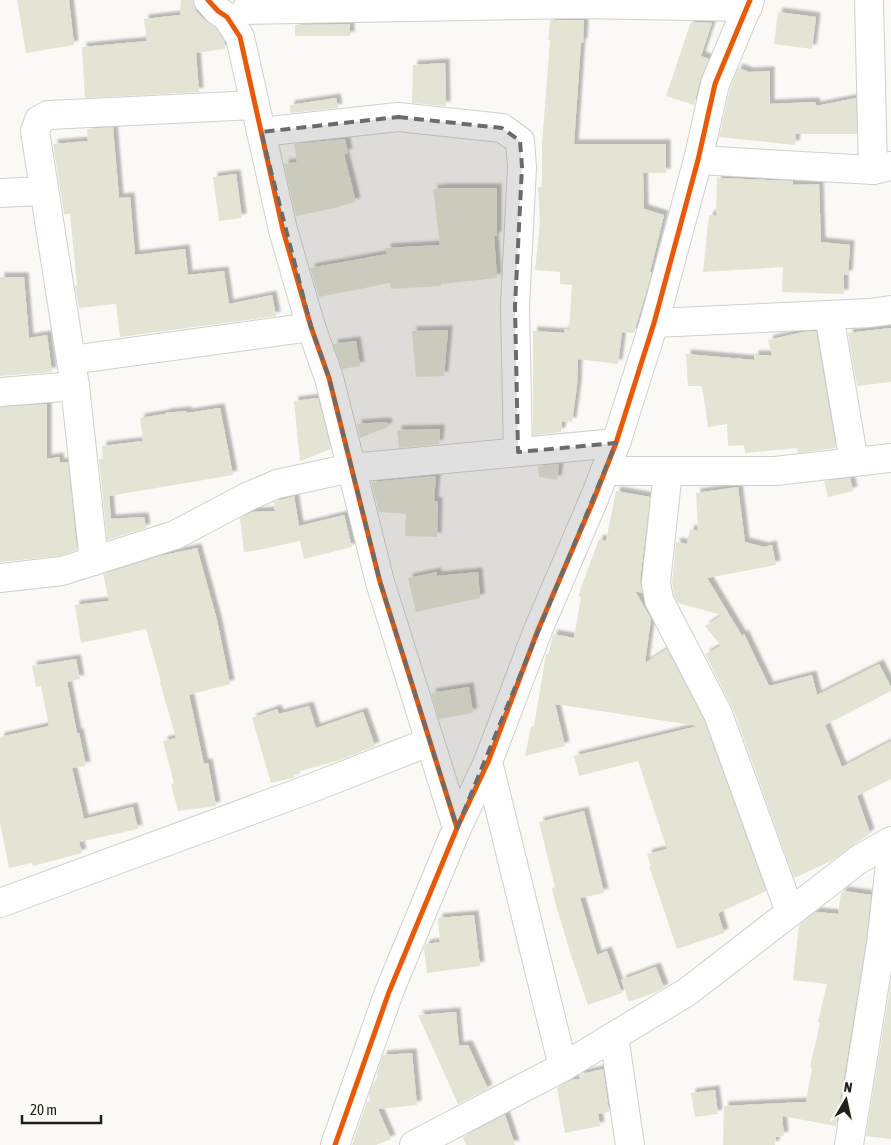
<svg xmlns="http://www.w3.org/2000/svg" width="891" height="1145" font-family="'Asap Condensed',sans-serif">
<style>
.building{fill:#e3e4d3;filter:url(#shadow)}
.lines{fill:none;stroke-linecap:round;stroke-linejoin:round}
.minor-casing{stroke:#d0d0cd;stroke-width:30}
.minor{stroke:#fefefe;stroke-width:28}
.cycleway-casing{stroke:#fcfaf3;stroke-width:8}
.cycleway{stroke:#e8590c;stroke-width:5}
.marked{fill:#6c6b69;fill-opacity:0.2;stroke:#6c6b69;stroke-width:4;stroke-dasharray:10 6;stroke-linejoin:round}
</style>
<defs>
<filter id="shadow"><feDropShadow dx="4.5" dy="-4.5" stdDeviation="1" flood-color="#0004"/></filter>
</defs>
<rect width="100%" height="100%" fill="#faf9f5"/>
<!-- building -->
<g class="building">
<polygon points="17,0 69,0 74,45 26,53"/>
<polygon points="181,0 193,0 196,11 207,22 216,28 224,41 225,49 196,53 199,92 85,98 82,47 147,41 144,19 180,15"/>
<polygon points="778,12 816,17 812,49 774,44"/>
<polygon points="550,20 584,20 583,43 581,42 574,144 666,144 666,173 643,173 644,209 664,215 650,272 652,272 634,333 622,332 618,364 578,359 577,386 572,422 562,421 561,432 537,435 533,435 533,331 564,333 565,329 569,329 572,285 560,284 560,272 535,270 540,222 538,187 542,187 542,144 550,40 548,40"/>
<polygon points="691,22 712,23 701,56 709,59 700,80 694,105 666,96"/>
<polygon points="350,24 350,36 295,36 295,25"/>
<polygon points="445,63 446,106 412,103 413,65"/>
<polygon points="738,68 749,72 770,71 770,104 815,102 816,106 856,98 857,134 796,134 795,145 719,137 730,89"/>
<polygon points="336,98 338,108 290,113 290,105"/>
<polygon points="113,127 119,198 130,197 135,255 185,249 188,275 224,271 229,304 272,295 276,316 120,337 116,304 79,308 75,286 77,285 70,214 64,214 53,144 88,141 87,129"/>
<polygon points="345,139 348,153 344,154 356,202 340,206 340,207 296,216 284,164 297,162 294,144"/>
<polygon points="236,174 242,218 219,221 213,177"/>
<polygon points="717,178 793,181 793,185 819,184 821,242 850,245 848,275 844,275 844,294 782,292 783,267 703,272 709,215 716,216"/>
<polygon points="445,188 497,188 497,236 494,236 497,278 441,284 441,286 391,289 390,283 319,297 310,268 387,254 386,248 440,245 433,189"/>
<polygon points="0,277 24,277 29,338 47,335 52,372 0,376"/>
<polygon points="891,328 891,382 857,386 848,333"/>
<polygon points="448,330 444,376 416,377 412,331"/>
<polygon points="816,331 836,448 798,453 797,448 745,453 744,445 728,446 727,424 708,427 702,386 688,386 686,354 754,360 754,355 772,355 768,340 803,332"/>
<polygon points="356,341 360,366 342,369 333,344"/>
<polygon points="318,398 331,449 300,461 294,401"/>
<polygon points="47,404 47,459 59,457 60,463 68,462 77,550 59,556 0,562 0,407"/>
<polygon points="220,408 233,475 109,496 111,519 144,517 146,528 107,540 99,459 103,459 102,446 143,441 140,418 165,414 165,413 187,411 187,413"/>
<polygon points="387,422 388,427 360,438 357,424"/>
<polygon points="440,429 439,444 399,448 397,430"/>
<polygon points="559,464 557,480 539,477 538,466"/>
<polygon points="436,476 434,501 438,502 437,537 405,536 406,514 379,512 371,482"/>
<polygon points="850,478 853,491 828,497 824,481"/>
<polygon points="738,487 745,542 764,547 772,545 776,565 707,578 742,636 744,634 769,686 812,675 817,695 879,664 891,687 891,691 825,725 842,767 891,741 891,779 857,796 870,833 831,861 794,878 733,709 705,654 721,646 705,626 722,615 678,603 674,595 672,582 676,542 687,544 690,529 698,531 696,493"/>
<polygon points="616,491 650,497 640,580 642,593 635,591 651,619 645,663 667,649 704,720 766,891 718,913 724,933 677,949 649,866 651,866 647,854 667,849 638,761 579,776 574,756 698,726 555,704 565,746 525,756 531,726 534,727 546,654 549,654 552,638 553,634 574,638 581,597 578,596 599,539 606,541"/>
<polygon points="294,496 299,526 344,515 352,547 304,559 300,541 258,550 244,552 240,518 252,512 275,511 274,502"/>
<polygon points="197,548 217,620 230,684 189,695 204,764 208,763 216,806 178,811 171,784 174,783 163,741 176,738 160,683 161,682 146,629 81,643 75,605 109,601 103,574 160,556"/>
<polygon points="437,572 437,576 478,572 480,598 416,612 408,578"/>
<polygon points="76,659 80,679 67,682 77,733 79,733 86,766 72,768 84,819 133,807 138,829 79,842 82,853 33,866 32,863 9,868 0,823 0,737 49,726 41,686 36,687 32,666"/>
<polygon points="469,687 473,713 439,719 431,693"/>
<polygon points="309,706 316,728 363,712 375,746 340,760 294,773 295,777 271,783 252,718 277,709 279,714"/>
<polygon points="584,811 604,893 580,898 597,955 607,951 622,993 588,1005 571,955 555,902 552,888 555,887 539,822"/>
<polygon points="844,891 871,895 866,942 836,1126 782,1116 784,1136 776,1137 775,1145 723,1145 724,1106 806,1102 812,1068 810,1067 820,1023 818,1022 827,984 793,980 799,925 816,912 838,914 841,893"/>
<polygon points="474,915 480,966 427,973 424,948 426,944 440,942 438,918"/>
<polygon points="656,967 664,988 656,992 629,1002 621,980"/>
<polygon points="891,981 891,1139 866,1136"/>
<polygon points="456,1012 459,1046 468,1045 488,1089 458,1104 418,1015"/>
<polygon points="412,1053 417,1105 378,1109 391,1139 376,1145 352,1145 367,1102 370,1102 369,1094 374,1082 377,1082 377,1073 383,1055"/>
<polygon points="603,1069 609,1112 598,1114 600,1126 565,1133 557,1088 571,1080 580,1079 579,1076 581,1074"/>
<polygon points="715,1090 718,1114 695,1117 691,1093"/>
<polygon points="505,1115 515,1145 466,1145 463,1137"/>
</g>
<g class="lines">
<defs>
<g id="minor">
<polyline points="208,0 218,11 227,17 240,37 283,230 311,327 329,378 380,582 457,828"/>
<polyline points="869,0 873,170"/>
<polyline points="246,10 578,4 748,7"/>
<polyline points="261,132 398,117 502,128 520,141 522,167 515,306 518,452"/>
<polyline points="698,160 873,170 891,166"/>
<polyline points="0,193 44,191"/>
<polyline points="829,315 854,462"/>
<polyline points="654,323 870,313 891,310"/>
<polyline points="71,360 311,327"/>
<polyline points="0,392 75,386"/>
<polyline points="605,471 775,471 891,458"/>
<polyline points="668,471 656,582 659,600 718,714 790,912"/>
<polyline points="94,561 75,386 35,131 39,120 48,115 255,105"/>
<polyline points="0,578 62,571 175,535 247,497 277,484 351,468 616,443"/>
<polyline points="488,762 563,1067"/>
<polyline points="0,903 309,789 429,742"/>
<polyline points="614,1036 630,1145"/>
<polyline points="335,1145 389,992 457,828 488,762 538,630 594,499 616,443 654,323 698,160 715,84 750,0"/>
<polyline points="414,1145 563,1067 687,992 858,860 891,841"/>
<polyline points="849,1145 881,944 891,855"/>
</g>
</defs>
<!-- minor casing -->
<use href="#minor" class="minor-casing"/>
<!-- minor -->
<use href="#minor" class="minor"/>
<defs>
<g id="cycleway">
<polyline points="208,0 218,11 227,17 240,37 283,230 311,327 329,378 380,582 457,828"/>
<polyline points="335,1145 389,992 457,828 488,762 538,630 594,499 616,443 654,323 698,160 715,84 750,0"/>
</g>
</defs>
<!-- cycleway casing -->
<use href="#cycleway" class="cycleway-casing"/>
<!-- cycleway -->
<use href="#cycleway" class="cycleway"/>
</g>
<!-- marked area -->
<path class="marked" d="M398,117L502,128L520,141L522,167L515,306L518,452L616,443L457,828L380,582L329,378L311,327L261,132Z"/>
<!-- north arrow -->
<g transform="translate(846 1100) rotate(9)" stroke="#fcfaf3" stroke-width="4" paint-order="stroke">
<path d="M0-4L9 19L0 12L-9 19Z" fill="#201f1d"/>
<text y="-8" font-size="14" font-weight="bold" text-anchor="middle" fill="#201f1d">N</text>
</g>
<!-- scale -->
<path d="M22 1115v8h79v-8" fill="none" stroke="#201f1d" stroke-width="2.5"/>
<text x="30" y="1115" font-size="15" fill="#201f1d" stroke="#fcfaf3" stroke-width="4" paint-order="stroke">20 m</text>
</svg>
